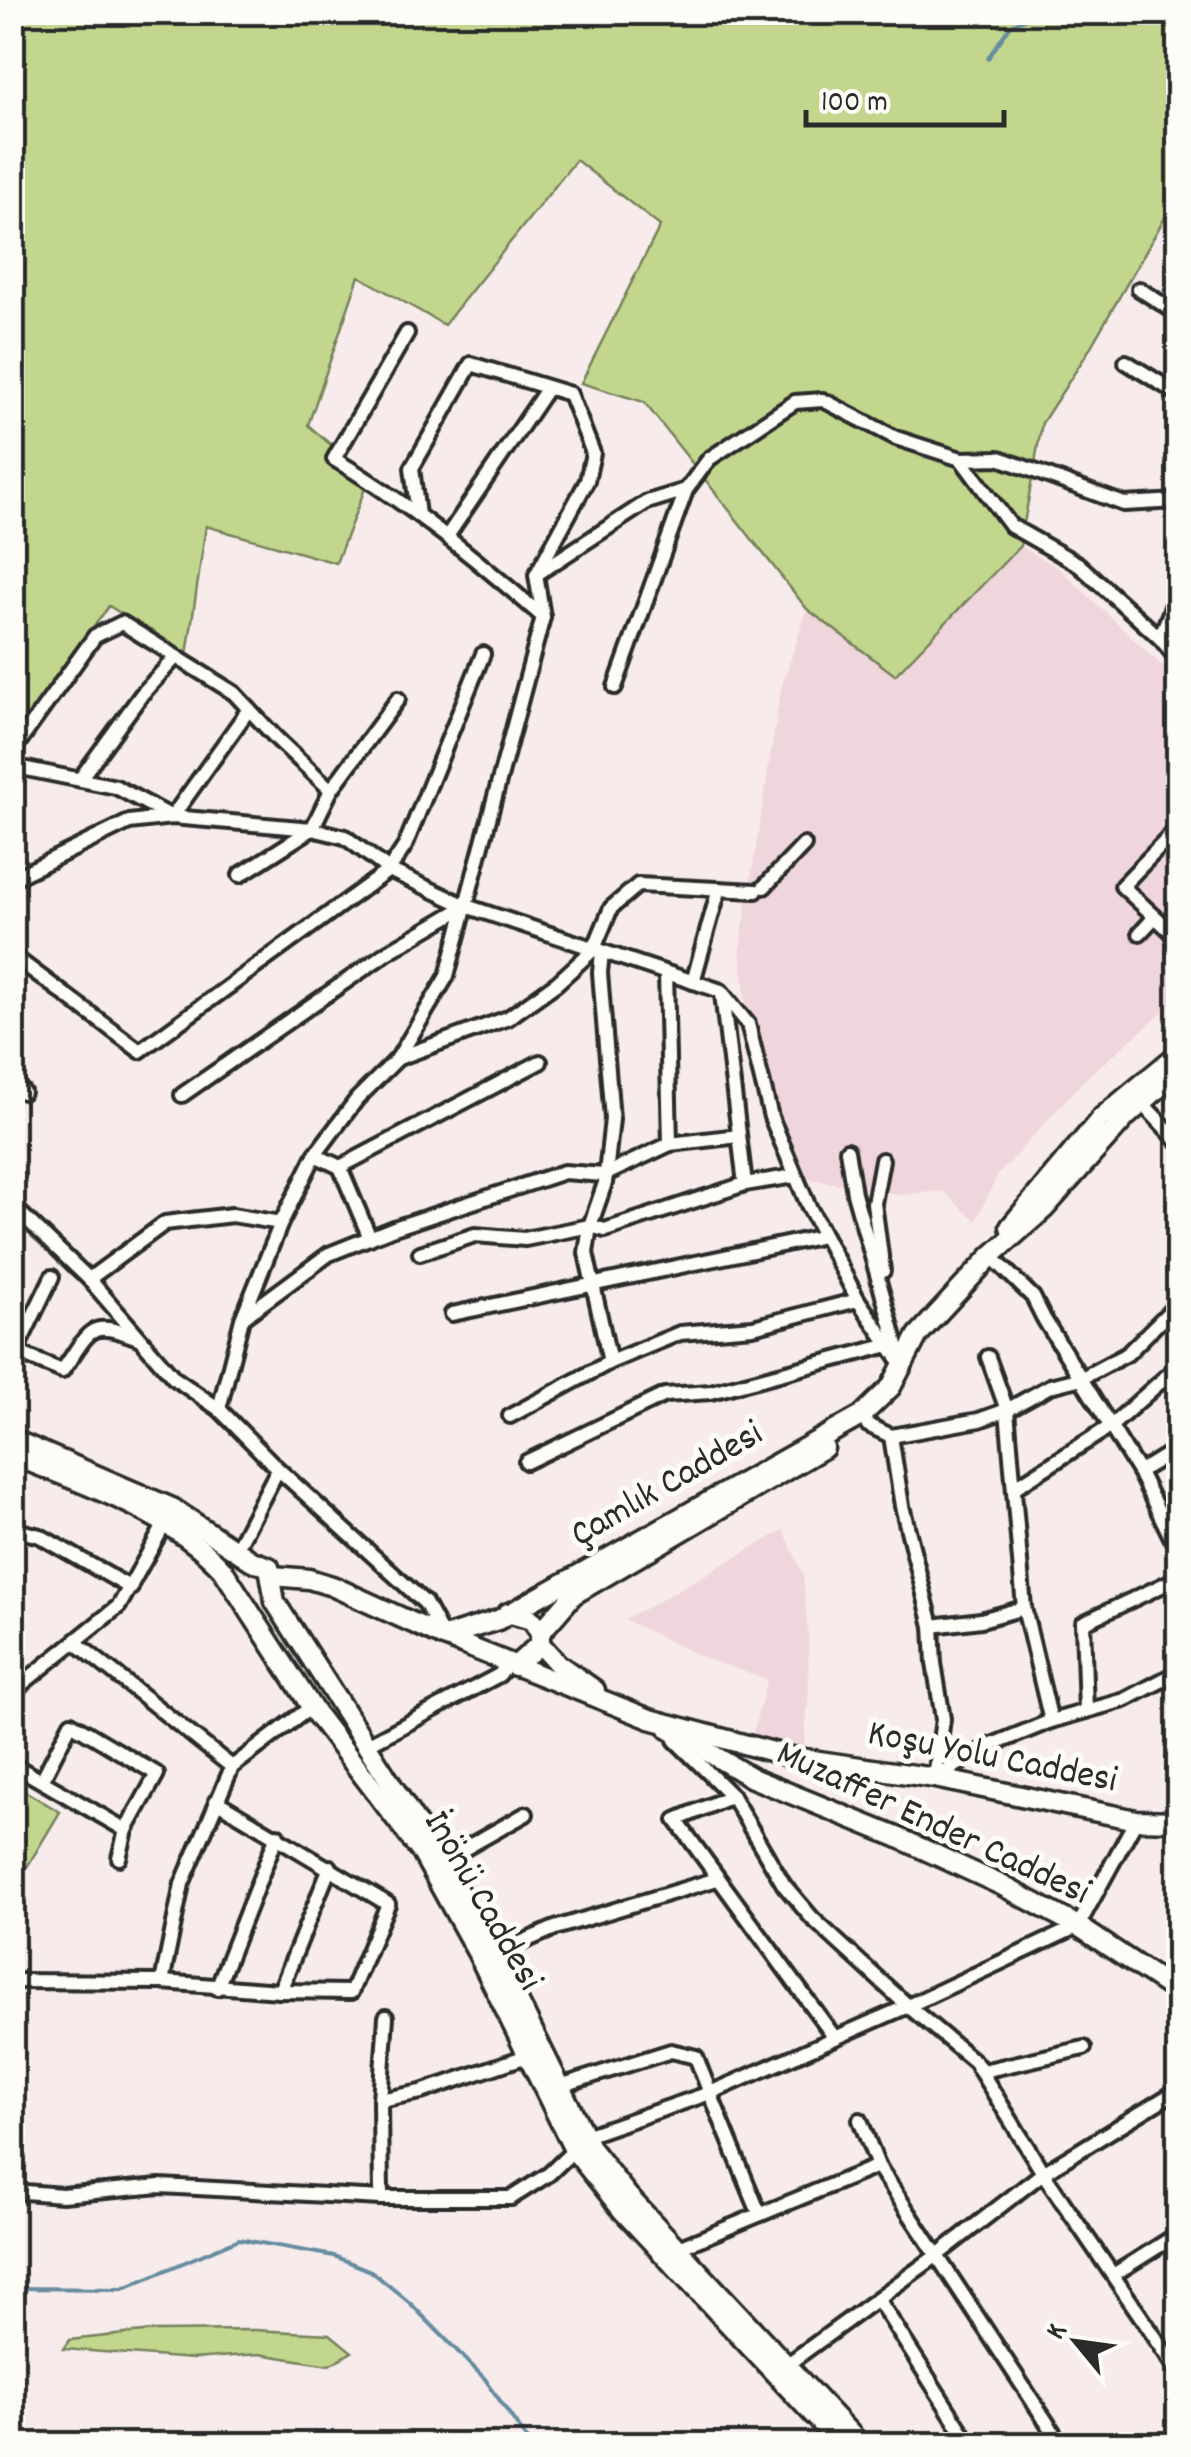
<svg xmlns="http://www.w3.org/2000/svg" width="1191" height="2457" font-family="Dekko,sans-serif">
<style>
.built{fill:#efd6dc}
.green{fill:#c2d78d;stroke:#76815c;stroke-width:2.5}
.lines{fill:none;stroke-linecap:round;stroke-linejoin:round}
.stream{stroke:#658c9f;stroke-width:4}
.street-casing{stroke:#2b2b2b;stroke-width:20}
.secondary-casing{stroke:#2b2b2b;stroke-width:25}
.street{stroke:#fdfcf7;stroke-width:12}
.secondary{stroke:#fdfcf7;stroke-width:18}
.labels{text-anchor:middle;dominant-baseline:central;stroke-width:10;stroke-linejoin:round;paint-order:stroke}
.street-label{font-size:38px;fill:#2b2b2b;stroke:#fdfcf7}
</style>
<rect width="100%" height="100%" fill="#f7ebeb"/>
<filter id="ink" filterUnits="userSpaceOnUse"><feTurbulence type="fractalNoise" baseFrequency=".01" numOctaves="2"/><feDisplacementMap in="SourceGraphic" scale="20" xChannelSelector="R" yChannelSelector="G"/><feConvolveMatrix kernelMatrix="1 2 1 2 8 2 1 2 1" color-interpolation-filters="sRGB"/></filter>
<g filter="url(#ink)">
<!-- built -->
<g class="built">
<polygon points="1020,546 1060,569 1178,681 1178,994 1160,1015 1085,1079 997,1176 976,1221 943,1191 901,1195 795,1176 748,1024 740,948 781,689 807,609 895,675"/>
<polygon points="784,1530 803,1575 808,1636 809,1692 803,1758 750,1744 767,1680 702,1657 625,1620"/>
</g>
<!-- green -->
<g class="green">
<polygon points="12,13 1178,13 1178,217 1167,214 1086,355 1042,423 1020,546 895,675 807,609 644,402 581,383 660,226 576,160 444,325 359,276 308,425 369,478 336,563 206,526 187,655 109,606 15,733"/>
<polygon points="13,1784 60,1812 27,1867 13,1859"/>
<polygon points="254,2330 330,2334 352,2352 329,2365 259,2354 192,2359 64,2349 70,2340 152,2331"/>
</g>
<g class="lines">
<!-- stream -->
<g class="stream">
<polyline points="988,58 1011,25 1033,15 1062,21 1121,12"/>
<polyline points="12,2288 122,2289 239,2239 334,2256 371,2271 410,2303 485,2379 530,2444"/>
</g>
<defs>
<g id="street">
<polyline points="1139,289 1178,314"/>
<path d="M407,333L334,459C410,504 476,559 543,617"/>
<polyline points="1126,362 1178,394"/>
<polyline points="961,459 1011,526 1078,564 1160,638 1178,660"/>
<polyline points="448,535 547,389"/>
<polyline points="537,574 647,502 686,490"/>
<polyline points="1160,638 1178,592"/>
<polyline points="615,687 686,490 709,459 795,402 823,400 896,438 961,459 999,458 1124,504 1178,501"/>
<polyline points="12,752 95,636 122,623 234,693 276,738 331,790"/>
<polyline points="12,766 116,787 172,817 249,709"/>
<polyline points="80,779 142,694 176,657"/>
<polyline points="1178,828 1122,886 1178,938"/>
<polyline points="240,875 312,829 331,790 398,699"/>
<polyline points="12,879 129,822 172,817 312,829 345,837 389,870 466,906 721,991 748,1024 771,1117 808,1205 858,1300 902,1364"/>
<polyline points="764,887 804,845"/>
<polyline points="1140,933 1155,917"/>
<polyline points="602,951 600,973 612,1119 605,1183 590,1226 586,1253 610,1362"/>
<polyline points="12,955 140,1051 389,870 405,846 483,654"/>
<polyline points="666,973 670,1144"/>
<polyline points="693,982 719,889"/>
<polyline points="722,994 745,1184"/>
<polyline points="398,1058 508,1018 557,983 594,949 611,908 638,885 756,891"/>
<polyline points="12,1080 23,1092"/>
<polyline points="182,1095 388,952 466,906"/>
<polyline points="1142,1103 1178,1141"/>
<polyline points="847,1150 854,1193 899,1352"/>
<polyline points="315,1155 340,1167 540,1062"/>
<polyline points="882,1160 874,1203 883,1271"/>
<polyline points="340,1167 370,1238"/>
<polyline points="12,1205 89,1279 174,1378 219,1409 278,1469 425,1603 443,1636"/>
<polyline points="420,1253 475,1235 525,1239 590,1226 605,1230 745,1184 795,1176"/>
<polyline points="991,1256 1033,1297 1044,1319 1139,1472 1178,1551"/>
<polyline points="89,1279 165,1223 232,1215 281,1223"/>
<polyline points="452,1314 824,1236"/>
<polyline points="244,1317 329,1254 394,1228 564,1172 604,1175 670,1144 739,1136"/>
<path d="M12,1350L62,1371C91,1331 87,1318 138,1338"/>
<polyline points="16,1351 52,1277"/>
<polyline points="988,1357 1007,1410 1024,1608 1051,1721"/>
<polyline points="219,1409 242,1319 281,1223 315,1155 357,1099 398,1058 447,976 543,617 536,575 587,481 593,453 570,394 471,364 412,468 418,515"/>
<polyline points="510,1416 610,1362 680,1333 753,1327 858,1300"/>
<polyline points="861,1416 868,1425 891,1436 979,1420 1007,1410 1050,1386 1082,1378 1127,1354 1178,1303"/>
<polyline points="891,1436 902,1506 932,1626 934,1663 943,1719 935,1778"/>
<polyline points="526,1462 665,1395 711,1392 889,1345"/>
<polyline points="1139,1472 1178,1448"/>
<polyline points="12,1477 21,1459"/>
<polyline points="1014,1488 1111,1426 1178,1366"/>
<polyline points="12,1529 40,1536 131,1588"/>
<polyline points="236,1550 278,1469"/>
<polyline points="932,1626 981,1620 1024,1608"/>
<polyline points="75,1642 232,1767"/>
<polyline points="12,1692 119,1606 167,1520"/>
<polyline points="1086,1711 1083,1623 1178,1578"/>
<polyline points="675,1740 732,1796 784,1885 812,1918 908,2006 975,2062 1043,2173 1178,2371"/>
<polyline points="365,1746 499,1675 509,1663"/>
<polyline points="12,1764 126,1830"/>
<polyline points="935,1778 987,1747 1051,1721 1125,1700 1178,1672"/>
<polyline points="42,1780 71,1723 157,1774 126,1830 119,1858"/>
<polyline points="732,1796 676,1820 835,2038"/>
<polyline points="216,1801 388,1904 351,1992 280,1991"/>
<polyline points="441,1862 526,1814"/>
<polyline points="495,1954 555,1928 717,1879"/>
<polyline points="12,1981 162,1982 280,1991 330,1867"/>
<polyline points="162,1982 182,1884 232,1767 311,1707"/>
<polyline points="217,1988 277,1835"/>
<polyline points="977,2065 983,2071 1084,2048"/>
<polyline points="560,2086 671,2051 696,2057 710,2093 585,2136"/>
<polyline points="380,2100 421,2092 530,2055"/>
<polyline points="860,2120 878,2166 1061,2444"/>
<polyline points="12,2191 62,2195 160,2186 381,2198 511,2198 549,2174 574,2150"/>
<polyline points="381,2198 380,2100 386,2017"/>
<polyline points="759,2213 710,2093 908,2006 1078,1926 1136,1820"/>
<polyline points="678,2248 878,2166"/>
<polyline points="1113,2275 1178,2234"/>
<polyline points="878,2299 970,2444"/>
<polyline points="785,2366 936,2256 1043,2173 1178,2090"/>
</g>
<g id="secondary">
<polyline points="1010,1227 1101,1118 1178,1054"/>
<polyline points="12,1439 172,1508 252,1561 269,1567 275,1602 441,1862 495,1954 591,2149 629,2197 860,2444"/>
<path d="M12,1455C84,1484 170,1512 223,1570L316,1714L422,1853L478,1954L574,2150L622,2210L841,2444"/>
<polyline points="273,1576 309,1579 332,1586 444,1637 650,1719 792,1757 935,1778 1136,1820 1178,1821"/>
<polyline points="508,1613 532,1620 540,1633 540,1644 515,1666"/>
<polyline points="540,1633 573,1595 824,1448"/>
<polyline points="444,1637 498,1620 861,1416 891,1387 918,1335 991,1256 1044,1209 1126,1117 1178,1071"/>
<polyline points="540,1644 558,1664 595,1690"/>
<polyline points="669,1729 752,1778 897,1837 1001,1885 1078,1926 1171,1988 1178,1999"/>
</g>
</defs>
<!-- street casing -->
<use href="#street" class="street-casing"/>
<!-- secondary casing -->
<use href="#secondary" class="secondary-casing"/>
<!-- street -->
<use href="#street" class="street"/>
<!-- secondary -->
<use href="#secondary" class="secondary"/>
</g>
</g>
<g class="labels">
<!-- street labels -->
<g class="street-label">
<text transform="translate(668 1486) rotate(-30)">Çamlık Caddesi</text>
<text transform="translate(992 1759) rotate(11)">Koşu Yolu Caddesi</text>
<text transform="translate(932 1825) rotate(25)">Muzaffer Ender Caddesi</text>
<text transform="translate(481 1902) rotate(60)">İnönü Caddesi</text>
</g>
</g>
<!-- margin -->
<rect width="1191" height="2457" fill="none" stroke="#fdfcf7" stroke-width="50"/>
<rect x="25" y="25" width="1141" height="2407" fill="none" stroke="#2b2b2b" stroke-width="4" filter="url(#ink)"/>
<!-- north arrow -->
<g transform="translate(1076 2342) rotate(299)" stroke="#fdfcf7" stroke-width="8" paint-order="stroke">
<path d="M0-8L18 38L0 25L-18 38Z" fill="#2b2b2b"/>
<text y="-15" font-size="28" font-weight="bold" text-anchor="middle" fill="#2b2b2b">K</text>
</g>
<!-- scale -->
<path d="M806 110v15h198v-15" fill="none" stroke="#2b2b2b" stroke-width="5"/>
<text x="821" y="110" font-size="30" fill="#2b2b2b" stroke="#fdfcf7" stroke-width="8" paint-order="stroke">100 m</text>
</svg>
